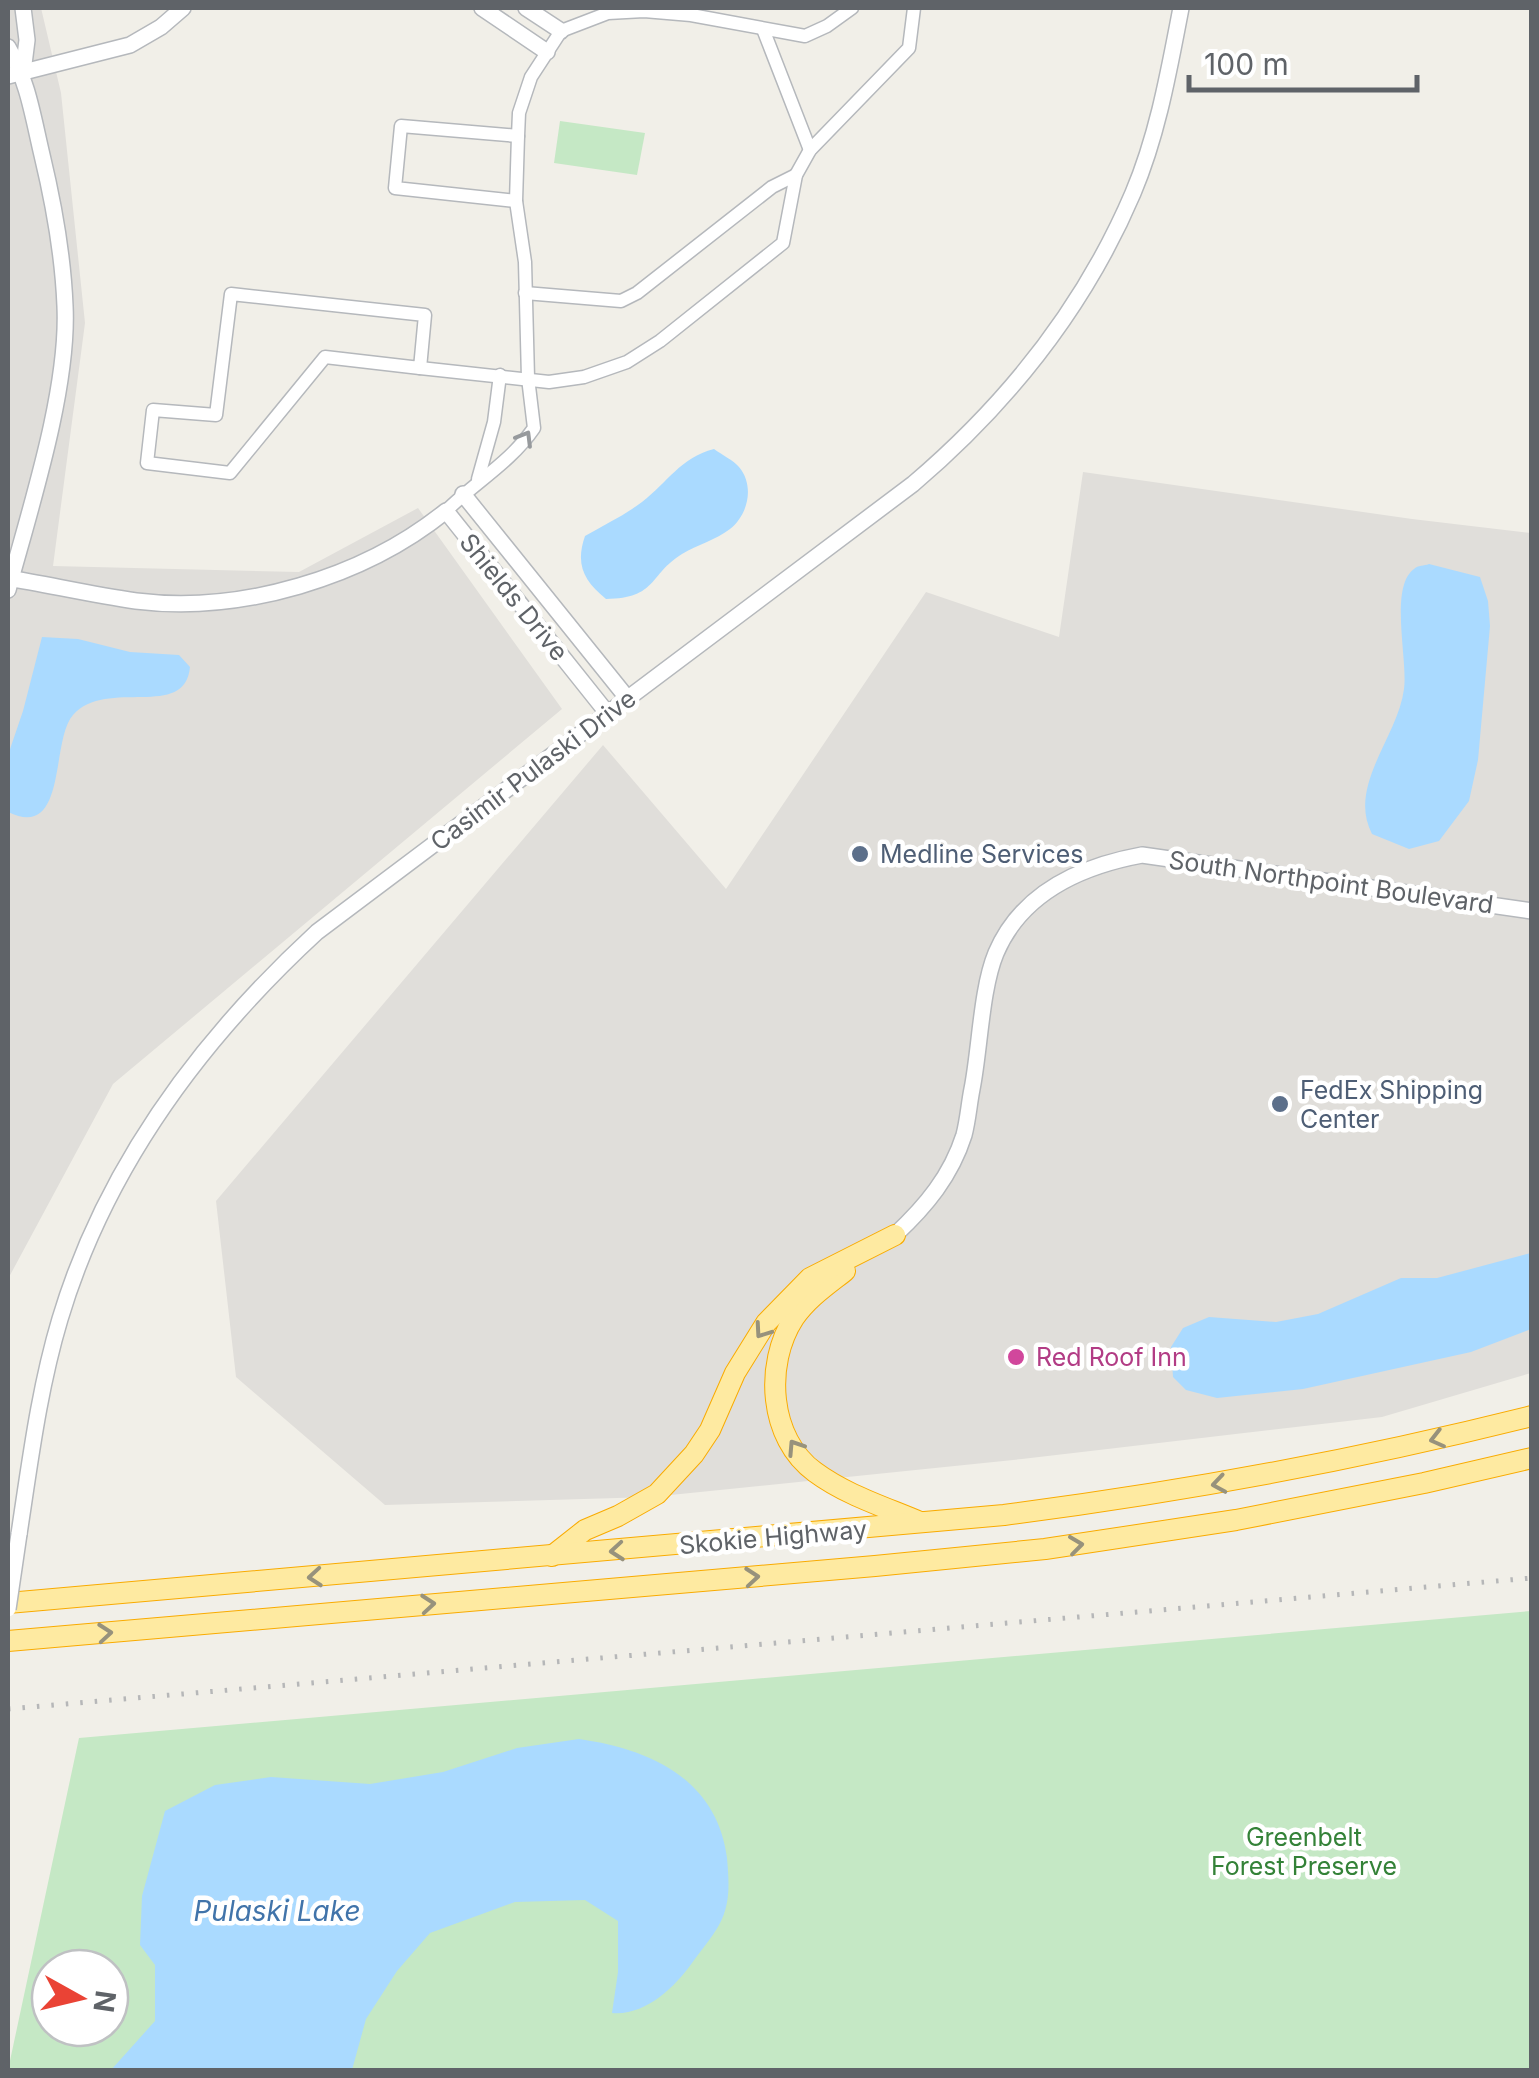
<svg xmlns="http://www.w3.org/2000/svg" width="1539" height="2078" font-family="Inter,sans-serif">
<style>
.industrial{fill:#e0deda}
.green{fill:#c5e8c5;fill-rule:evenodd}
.water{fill:#aadaff}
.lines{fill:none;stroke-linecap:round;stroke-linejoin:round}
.minor-casing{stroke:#b5b8bc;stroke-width:15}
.tertiary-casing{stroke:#b5b8bc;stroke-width:18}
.trunk-casing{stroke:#f9ab00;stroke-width:22}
.minor{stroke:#fff;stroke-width:12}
.tertiary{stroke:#fff;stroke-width:15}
.trunk{stroke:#feeaa1;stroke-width:20}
.rail{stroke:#b6b7b8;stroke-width:5;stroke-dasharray:2.5 12;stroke-linecap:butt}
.tertiary-bridge-casing{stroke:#b5b8bc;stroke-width:18;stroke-linecap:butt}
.tertiary-bridge{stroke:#fff;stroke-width:15}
.oneway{stroke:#979a9d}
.oneway2{stroke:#97927c}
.service-dot{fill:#5c6f8a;stroke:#fff;stroke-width:4}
.hotel-dot{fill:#d1479c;stroke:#fff;stroke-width:4}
.labels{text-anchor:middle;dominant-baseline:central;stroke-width:9;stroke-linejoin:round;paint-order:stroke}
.street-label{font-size:25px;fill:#5f6368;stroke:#fff}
.service-label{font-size:25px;fill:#4e5e75;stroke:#fff;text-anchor:start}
.hotel-label{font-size:25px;fill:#b23c85;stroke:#fff;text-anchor:start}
.park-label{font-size:25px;fill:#348238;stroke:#fff}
.water-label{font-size:28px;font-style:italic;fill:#4174aa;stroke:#fff}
</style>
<rect width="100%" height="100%" fill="#f1efe8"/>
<!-- industrial -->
<g class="industrial">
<polygon points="8,8 41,8 61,93 85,323 53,566 299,572 418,508 562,709 113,1084 8,1279"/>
<polygon points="1083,472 1412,519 1531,533 1531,1373 1382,1417 1022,1459 651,1497 385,1505 236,1377 216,1201 603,745 726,889 926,592 1059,637"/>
</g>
<!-- green -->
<g class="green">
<polygon points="560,121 645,133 637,175 554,163"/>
<path d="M1531,1611V2070H8L79,1738ZM50,1968H110V2028H50Z"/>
</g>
<!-- water -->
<g class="water">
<path d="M714,449C722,455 733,460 739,467C755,486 748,515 730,529C716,540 697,545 682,554C648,575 658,598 606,599C584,581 575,565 585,536C604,525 625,515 642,502C668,482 680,458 714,449Z"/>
<path d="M1429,564L1480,577L1488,601L1490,626L1478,760L1469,801L1439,841L1409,849L1372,834C1347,786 1398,737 1404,689C1408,660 1389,587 1414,569C1418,565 1424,566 1429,564Z"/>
<path d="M42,637L78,639L130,652L179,655L190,667C185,721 107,677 73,715C50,741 68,841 8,812V755L23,711Z"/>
<polygon points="1531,1253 1531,1329 1471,1352 1303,1389 1217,1398 1186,1390 1173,1377 1171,1347 1183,1328 1209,1317 1276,1322 1318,1314 1401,1278 1437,1278"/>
<path d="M579,1739C650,1749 717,1779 727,1858C729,1882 731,1903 719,1925C712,1938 701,1950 692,1963C674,1988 645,2016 612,2013L618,1972V1921L585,1900L515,1902L430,1933L397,1971L366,2019L352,2070H111L155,2021V1965L140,1945L142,1896L165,1811L215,1785L271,1777L370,1784L443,1772L517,1748Z"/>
</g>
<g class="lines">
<defs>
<g id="minor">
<polyline points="763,29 810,150"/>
<polyline points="516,201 395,188 401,126 518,136"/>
<polyline points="525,293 621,301 637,293 772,187 796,175"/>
<polygon points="231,294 425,315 420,368 325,357 230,473 147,463 153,410 216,415"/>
<polyline points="420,368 549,382 584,377 627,362 660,341 783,243 796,175 810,150 909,48 914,8"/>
<polyline points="478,479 494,422 500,375"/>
<path d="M446,511C475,482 510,463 534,428L528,378L525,262L516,201L518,136L519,113L531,77L561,31L608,13L644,11L691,15L805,36L827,26L852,8"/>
</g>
<g id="tertiary">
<polyline points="23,8 27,40 23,72"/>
<polyline points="482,8 547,52"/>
<polyline points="526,8 561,31"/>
<path d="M8,47C28,81 33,117 42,155C54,205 63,255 65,306C69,389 30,509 8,590"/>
<polyline points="8,76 130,45 161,27 183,8"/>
<polyline points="463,494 628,699"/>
<path d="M8,578C50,585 93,595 136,601C241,614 363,578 446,511L608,714"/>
<path d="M895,1235C926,1206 951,1176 964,1135C968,1120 969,1104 972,1089C980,1049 981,989 996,953C1022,892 1082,866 1142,855L1532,911"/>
<path d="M19,1534C30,1462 39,1389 60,1319C106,1165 201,1039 317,932L913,484C1007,404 1084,308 1133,193C1158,134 1169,70 1181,8"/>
</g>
<g id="trunk">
<path d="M845,1271C826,1286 808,1298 794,1318C764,1364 769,1439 815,1472C846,1495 885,1507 920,1522"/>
<polyline points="552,1556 585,1530 618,1516 657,1494 694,1454 710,1430 735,1373 766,1323 810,1278 895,1235"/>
<path d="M8,1603L1004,1515C1182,1492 1357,1460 1532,1416"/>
<polyline points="8,1641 875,1566 1045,1549 1236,1520 1424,1483 1532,1458"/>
</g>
</defs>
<!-- minor casing -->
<use href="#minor" class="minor-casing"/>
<!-- tertiary casing -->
<use href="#tertiary" class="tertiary-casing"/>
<!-- trunk casing -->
<use href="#trunk" class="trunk-casing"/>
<!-- minor -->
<use href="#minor" class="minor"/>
<!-- tertiary -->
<use href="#tertiary" class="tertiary"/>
<!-- trunk -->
<use href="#trunk" class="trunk"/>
<!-- rail -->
<polyline class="rail" points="8,1709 1532,1578"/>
<defs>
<polyline id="tertiary-bridge" points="8,1609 19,1534"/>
</defs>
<!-- tertiary-bridge casing -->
<use href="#tertiary-bridge" class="tertiary-bridge-casing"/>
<!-- tertiary-bridge -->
<use href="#tertiary-bridge" class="tertiary-bridge"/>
</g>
<!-- one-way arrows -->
<defs><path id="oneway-chevron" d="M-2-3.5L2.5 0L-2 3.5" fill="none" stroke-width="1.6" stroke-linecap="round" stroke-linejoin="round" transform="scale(2.5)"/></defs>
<use class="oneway" href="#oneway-chevron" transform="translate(525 438) rotate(-59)"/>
<g class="oneway2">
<use href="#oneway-chevron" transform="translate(762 1331) rotate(125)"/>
<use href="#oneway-chevron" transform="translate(1437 1439) rotate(166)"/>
<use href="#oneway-chevron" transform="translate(795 1447) rotate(-123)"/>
<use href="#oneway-chevron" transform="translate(1219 1484) rotate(171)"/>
<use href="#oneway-chevron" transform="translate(1076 1545) rotate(-7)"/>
<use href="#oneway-chevron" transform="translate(617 1551) rotate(175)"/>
<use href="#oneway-chevron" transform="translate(315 1577) rotate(175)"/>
<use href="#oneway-chevron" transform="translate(752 1577) rotate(-5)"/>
<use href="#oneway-chevron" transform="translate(428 1604) rotate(-5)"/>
<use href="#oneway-chevron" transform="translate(105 1633) rotate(-5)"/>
</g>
<!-- markers -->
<g class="service-dot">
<circle cx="860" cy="854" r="10"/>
<circle cx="1280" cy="1104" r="10"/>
</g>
<circle class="hotel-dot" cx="1016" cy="1357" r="10"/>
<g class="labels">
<!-- street labels -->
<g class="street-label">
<text transform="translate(514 597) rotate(51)">Shields Drive</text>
<text transform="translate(533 770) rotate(-37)">Casimir Pulaski Drive</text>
<text transform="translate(1331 882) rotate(8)">South Northpoint Boulevard</text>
<text transform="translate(773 1537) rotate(-5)">Skokie Highway</text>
</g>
<!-- service labels -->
<g class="service-label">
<text x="880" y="854">Medline Services</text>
<text x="1300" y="1090">FedEx Shipping<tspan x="1300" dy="29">Center</tspan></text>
</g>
<!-- hotel labels -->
<g class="hotel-label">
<text x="1036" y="1357">Red Roof Inn</text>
</g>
<!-- park labels -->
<g class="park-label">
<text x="1304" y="1837">Greenbelt<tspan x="1304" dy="29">Forest Preserve</tspan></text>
</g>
<!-- water labels -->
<g class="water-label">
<text x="277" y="1911">Pulaski Lake</text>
</g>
</g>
<!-- border -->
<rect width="1539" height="2078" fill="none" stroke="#5f6368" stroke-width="20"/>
<!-- north arrow -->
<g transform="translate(80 1998) rotate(98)"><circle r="48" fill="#ffffff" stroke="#bfc1c3" stroke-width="2.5"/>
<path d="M0-8L18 38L0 25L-18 38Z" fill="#ea4335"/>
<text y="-15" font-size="28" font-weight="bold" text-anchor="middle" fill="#5f6368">N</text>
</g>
<!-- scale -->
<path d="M1189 75v15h228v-15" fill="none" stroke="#5f6368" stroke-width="5"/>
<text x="1204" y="75" font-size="30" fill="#5f6368" stroke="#ffffff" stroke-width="8" paint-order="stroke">100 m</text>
</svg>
